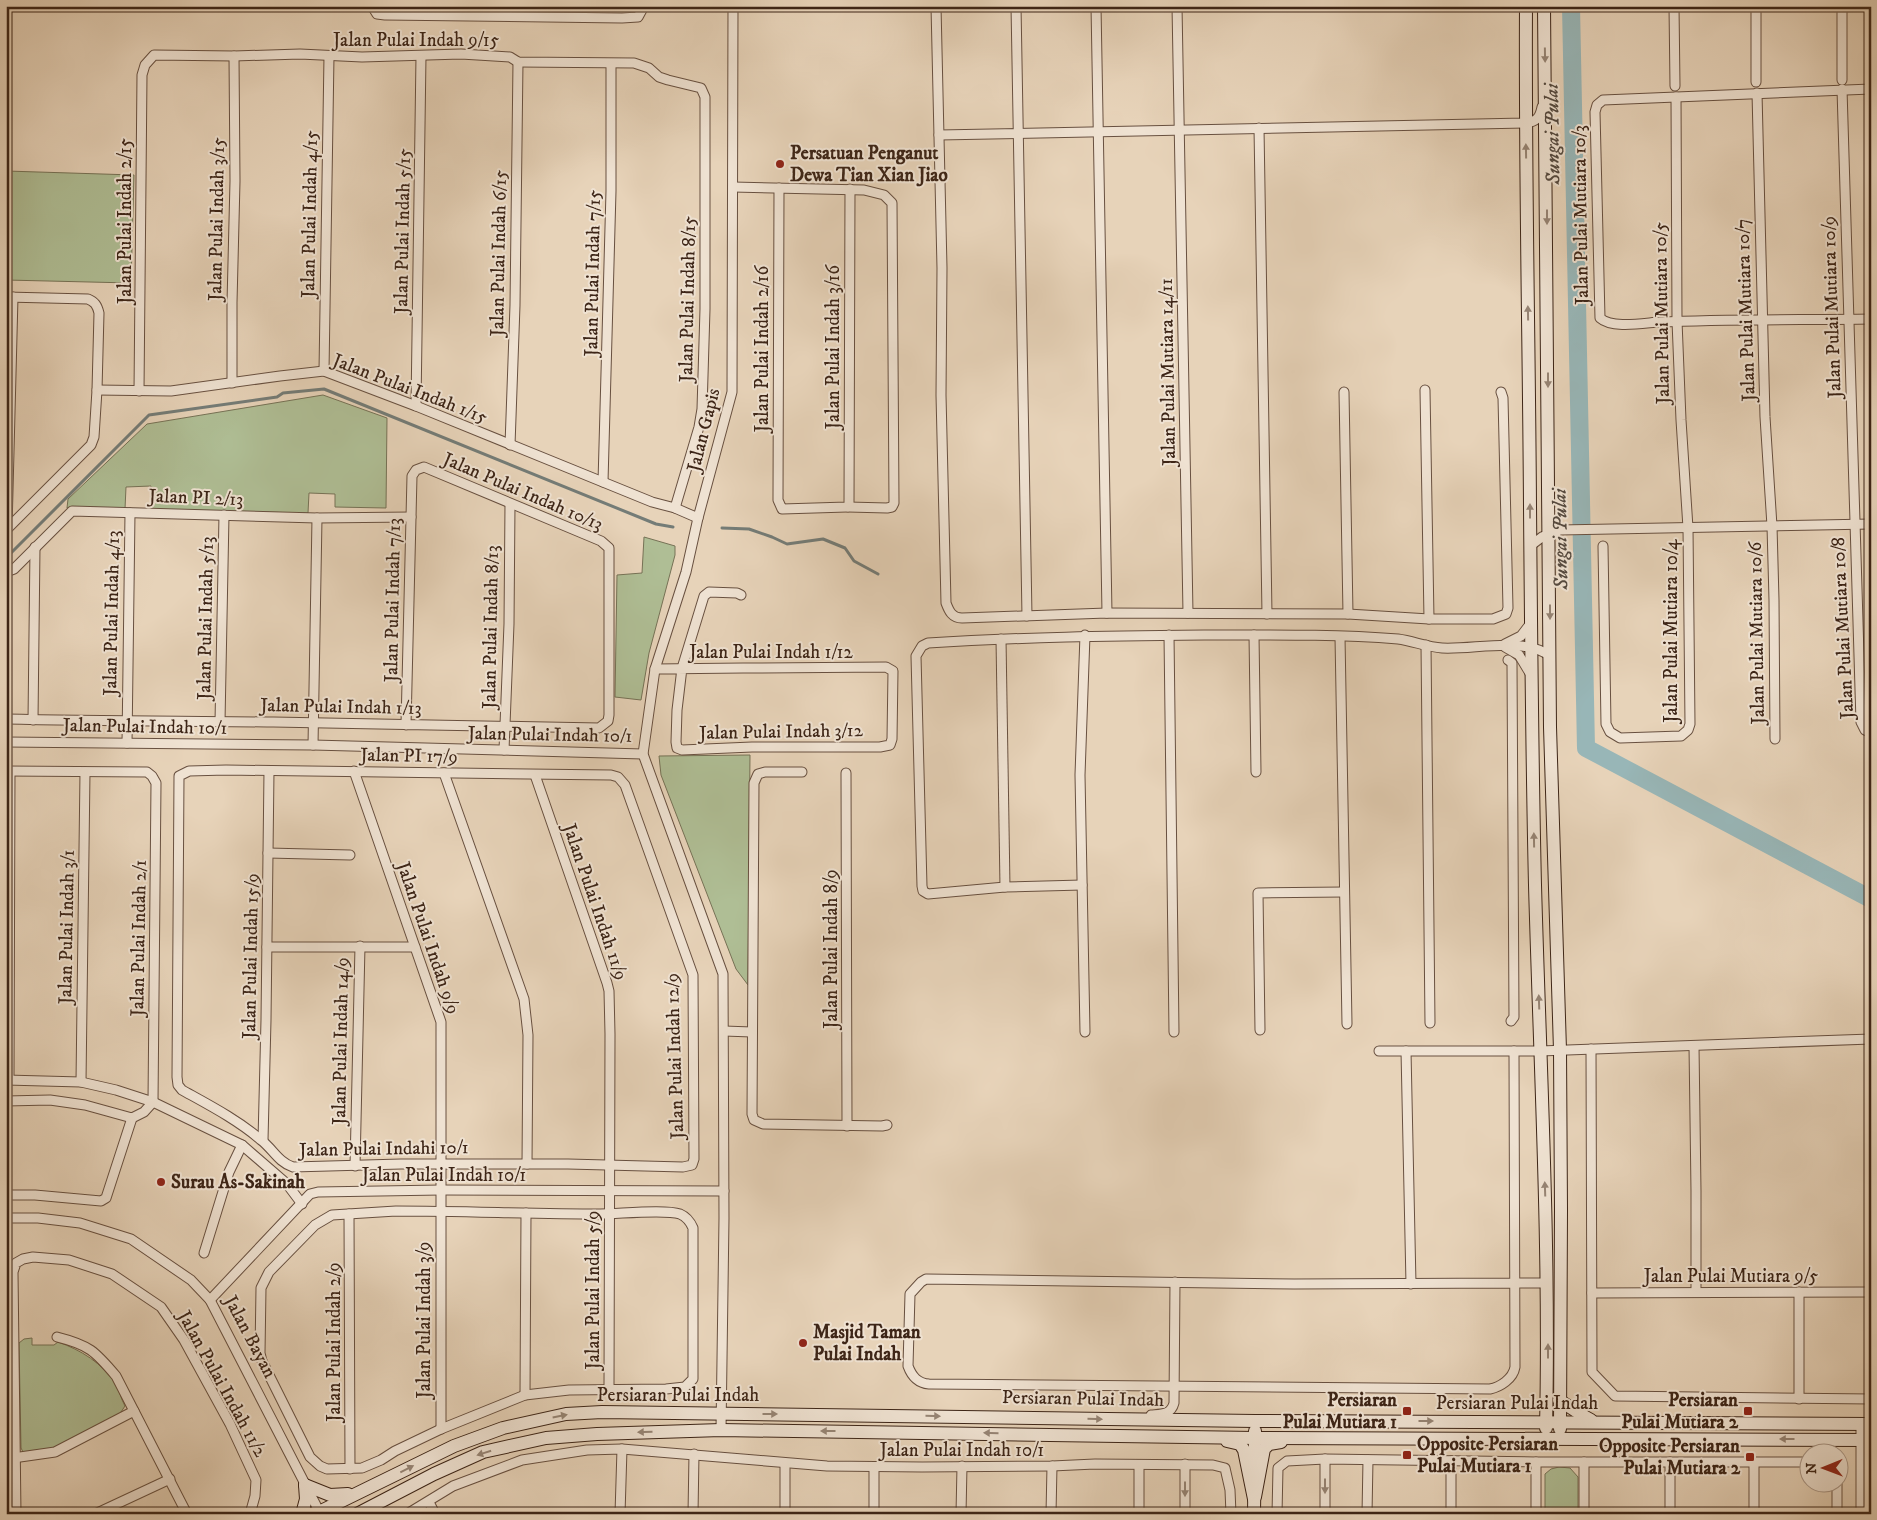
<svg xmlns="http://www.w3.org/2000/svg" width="1877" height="1520" font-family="'IM FELL DW Pica',serif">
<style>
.green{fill:#afbe95;stroke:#767256}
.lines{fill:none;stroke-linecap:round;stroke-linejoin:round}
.stream{stroke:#747c77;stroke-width:3}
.river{stroke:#98b6b7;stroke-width:18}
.street-casing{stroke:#685040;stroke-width:11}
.secondary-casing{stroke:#3d2517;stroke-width:14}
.street{stroke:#efe2d2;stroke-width:9}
.secondary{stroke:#efe2d2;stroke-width:12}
.oneway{fill:#968474}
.poi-dot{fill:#8f2418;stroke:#efe2d2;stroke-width:2}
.labels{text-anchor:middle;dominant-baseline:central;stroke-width:4;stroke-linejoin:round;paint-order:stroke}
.street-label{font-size:19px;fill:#3d2517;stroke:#efe2d2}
.poi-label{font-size:19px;font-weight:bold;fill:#3d2517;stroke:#efe2d2;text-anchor:start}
.water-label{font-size:20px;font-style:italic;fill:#54493f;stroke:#efe2d2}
</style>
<rect width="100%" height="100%" fill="#e7d3b9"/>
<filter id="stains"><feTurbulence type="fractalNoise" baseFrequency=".004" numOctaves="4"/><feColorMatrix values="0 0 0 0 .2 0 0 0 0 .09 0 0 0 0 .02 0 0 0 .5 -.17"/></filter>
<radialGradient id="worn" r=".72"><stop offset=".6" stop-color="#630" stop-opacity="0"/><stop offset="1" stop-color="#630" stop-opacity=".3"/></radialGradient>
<!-- green -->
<g class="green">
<polygon points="6,171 134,175 131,283 6,280"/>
<polygon points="323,395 387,418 386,508 335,507 335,494 309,493 308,513 151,510 151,486 126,487 125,509 67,508 68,499 147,424"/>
<polygon points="644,537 675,546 675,555 649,653 641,700 615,697 617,575 642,573"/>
<polygon points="750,755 748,985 736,969 661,775 659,756"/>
<path d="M32,1338V1345H54L58,1342C81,1350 102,1363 116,1384C120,1392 121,1399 125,1406L119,1415L50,1450L24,1454L21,1448L19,1343L24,1339Z"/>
<polygon points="1559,1467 1570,1468 1578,1477 1578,1514 1545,1514 1545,1474 1551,1469"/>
</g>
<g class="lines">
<!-- stream -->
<g class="stream">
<polyline points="722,528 749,529 772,537 787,544 823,539 845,548 854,561 878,574"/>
<polyline points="6,558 149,415 277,397 283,393 324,389 656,524 673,527"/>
</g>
<!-- river -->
<polyline class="river" points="1571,6 1586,748 1871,899"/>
<defs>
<g id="street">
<polyline points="372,6 377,14 385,15 622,18 638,17 644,6"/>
<path d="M936,6L942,268L941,395L946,603C949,611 952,618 962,618L1107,613L1348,614L1429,619H1493L1506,614L1508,608L1503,398L1501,392"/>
<polyline points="1016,6 1027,616"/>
<polyline points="1096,6 1107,613"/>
<polyline points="1177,6 1188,613"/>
<polyline points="1674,6 1675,86"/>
<polyline points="1756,6 1756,82"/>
<polyline points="1842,80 1842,6"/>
<polyline points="1842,89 1861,722 1865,730 1871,733"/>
<path d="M1871,89L1603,100L1597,105L1595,112L1600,318C1612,329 1644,323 1659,322C1730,319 1800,320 1871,319"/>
<polyline points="1757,93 1765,417 1772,526 1774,600 1775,739"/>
<polyline points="1259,128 1267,614"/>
<path d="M939,135L1525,123C1536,122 1540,118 1542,107"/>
<polyline points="733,187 864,190 884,195 892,203 894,503 892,507 887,508 848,507"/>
<polyline points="779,188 778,500 782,509 847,507 849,505 850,189"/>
<path d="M6,297L88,299C95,302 97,305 99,313L97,390L94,437L91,445L6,530"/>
<polyline points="324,371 329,56"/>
<polyline points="232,383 232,303 235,181 234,56"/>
<polyline points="97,390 171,391 280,376 324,371 416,406 652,502 675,508 698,518"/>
<polyline points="1425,390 1429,619"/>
<polyline points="139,391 142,75 145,65 154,55 234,56 300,54 362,57 461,54 510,57 518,62 634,63 649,68 659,77 668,80 701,88 705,97 705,309 702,409 699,427 675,508"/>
<polyline points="1344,392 1348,614"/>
<polyline points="416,406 421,56"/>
<polyline points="510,445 515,305 518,62"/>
<polyline points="603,482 611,191 611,64"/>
<polyline points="7,529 13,297"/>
<polyline points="1530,546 1542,537 1560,530 1871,524"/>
<polyline points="1603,546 1606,724 1610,732 1620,738 1681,736 1688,730 1690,724 1688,528 1681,420 1677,321 1676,97"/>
<polyline points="6,572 14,569 72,511 317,518 411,517"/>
<polyline points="1169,635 1174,1032"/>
<polyline points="1254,635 1256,772"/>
<polyline points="1340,637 1347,1024"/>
<polyline points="1001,639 1005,887"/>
<polyline points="1505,644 1521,636 1531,623"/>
<polyline points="1426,645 1430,1023"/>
<polyline points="1505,647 1519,655 1531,675"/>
<polyline points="1508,660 1512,663 1514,1017 1511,1021"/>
<polyline points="655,669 743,668 752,668 886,667 893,671 892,739 890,745 880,747 752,747 682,750 677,748 676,742 677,710 682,668 704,596 709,592 737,593 741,595"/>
<path d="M6,719C93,721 180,721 267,722C378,723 489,726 599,728L608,721L609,715V548L601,541L424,467L416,470L412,476L406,725"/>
<polyline points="33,720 35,547"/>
<polyline points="220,722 224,515"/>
<polyline points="6,742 313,745 643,754"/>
<polyline points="127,743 130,513"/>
<polyline points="313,745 317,518"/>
<polyline points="504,750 509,624 510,504"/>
<path d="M226,770L611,775L618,777L625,785L693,975L694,1159L692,1165L683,1167L568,1164H401L293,1167C278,1162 273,1149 261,1140C238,1120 209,1105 182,1090L178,1085L177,1077L179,776L189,771Z"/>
<polyline points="6,771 147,772 152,776 156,783 153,1102"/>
<polyline points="354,771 441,1022 441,1429"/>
<polyline points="802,772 765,772 758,774 754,783 752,1114 754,1120 763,1124 882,1126 887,1125"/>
<polyline points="444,773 524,999 528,1035 527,1164"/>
<polyline points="846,773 847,1126"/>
<polyline points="535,775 607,983 609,991 610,1034 609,1389"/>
<polyline points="268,853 350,855"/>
<path d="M1082,885L1005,887L928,894L923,891L922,886L916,656L922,646L928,643C1020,637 1112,636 1204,635C1269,635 1333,634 1398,639C1413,641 1427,647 1442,648C1474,650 1523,636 1550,656"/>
<polyline points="267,947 415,947"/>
<polyline points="1260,1030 1258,893 1344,892"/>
<polyline points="724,1031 752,1032"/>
<polyline points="1085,1032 1080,775 1085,635"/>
<polyline points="1694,1046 1696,1191 1696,1292"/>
<polyline points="1591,1049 1592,1372 1615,1396 1871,1399"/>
<polyline points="1379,1051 1540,1051 1871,1039"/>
<polyline points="1406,1051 1411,1284"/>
<path d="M1514,1051L1515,1367C1513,1379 1500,1387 1490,1389L929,1384C918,1383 912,1377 908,1366L910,1294L921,1282L926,1279L1294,1284L1515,1283H1547"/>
<polyline points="6,1080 81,1082 116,1090 153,1102 242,1145 287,1184 302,1204"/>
<polyline points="9,1080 10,771"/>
<polyline points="81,1082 85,772"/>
<polyline points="6,1101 50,1100 85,1105 132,1118 144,1112 153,1102"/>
<polyline points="263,1140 266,1020 269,771"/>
<polyline points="355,1166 360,946"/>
<polyline points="6,1195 35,1195 101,1201 106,1198 132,1118"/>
<path d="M396,1211C464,1211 532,1214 600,1214C619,1214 665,1209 680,1214C687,1217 690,1221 693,1228V1379L685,1387L666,1389L569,1390L525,1395L441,1429L395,1451L381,1460L362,1468L327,1469L320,1466L310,1457L262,1361L260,1353L261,1288L269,1272L315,1225L332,1215Z"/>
<polyline points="349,1214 350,1469"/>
<polyline points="6,1218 38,1218 80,1223 131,1239 191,1280 210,1300 319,1511"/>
<polyline points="204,1253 229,1172 242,1145"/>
<polyline points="1592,1293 1871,1292"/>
<polyline points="210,1300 310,1194 318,1192 441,1190 724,1191"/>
<path d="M57,1337C89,1345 95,1351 116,1376L187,1514"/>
<polyline points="525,1395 526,1213"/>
<polyline points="1799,1399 1799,1292"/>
<path d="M1151,1415C1161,1414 1171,1415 1174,1403L1175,1282"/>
<polyline points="1861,1424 1861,1514"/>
<polyline points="721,1430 724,1218 723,974 643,754 655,669 686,572 698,518 732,392 733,6"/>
<polyline points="6,1459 55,1452 134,1411"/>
<polyline points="1754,1462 1754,1514"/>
<polyline points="1185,1464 1185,1514"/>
<polyline points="1837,1482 1837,1514"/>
<polyline points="429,1502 435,1514"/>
<polyline points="16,1514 13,1272 16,1263 23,1259 33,1257 69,1260 112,1274 161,1307 184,1340 230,1424 256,1480 255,1496 250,1514"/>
<polyline points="95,1514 170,1479"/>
<polyline points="407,1514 453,1486 522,1460 587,1450 622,1449 827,1466 922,1467 1052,1466 1095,1464 1213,1465 1225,1468 1230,1490 1231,1514"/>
<polyline points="620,1514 622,1449"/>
<polyline points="693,1514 694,1454"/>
<polyline points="785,1514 785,1463"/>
<polyline points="874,1514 874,1467"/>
<polyline points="961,1514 962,1466"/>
<polyline points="1051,1514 1052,1466"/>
<polyline points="1139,1514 1139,1465"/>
<polyline points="1277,1514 1278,1468 1287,1461 1325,1459 1536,1462 1810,1462"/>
<polyline points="1325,1514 1325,1459"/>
<polyline points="1367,1514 1368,1460"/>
<polyline points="1451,1514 1451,1461"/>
<polyline points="1536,1514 1536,1462"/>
<polyline points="1584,1514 1584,1462"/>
<polyline points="1670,1514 1670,1462"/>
</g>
<g id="secondary">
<path d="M1526,6C1525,173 1529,340 1530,506C1531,633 1532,759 1535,885C1540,1066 1550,1247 1546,1428"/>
<polyline points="1544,6 1550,727 1560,1050 1561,1210 1560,1429"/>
<polyline points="1559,1400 1582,1415 1591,1420"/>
<polyline points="1227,1441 1240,1444 1244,1450 1254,1499"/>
<polyline points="305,1485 330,1495 348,1494"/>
<polyline points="1255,1497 1264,1449 1269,1444 1281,1442"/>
<polyline points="302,1514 306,1499 305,1485"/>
<polyline points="315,1514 454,1446 503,1428 566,1414 602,1412 1255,1421 1871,1424"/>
<polyline points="357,1514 434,1474 483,1452 546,1438 597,1434 721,1430 1255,1438 1871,1440"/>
<polyline points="1254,1514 1255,1431"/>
</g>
</defs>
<!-- street casing -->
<use href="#street" class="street-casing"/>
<!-- secondary casing -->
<use href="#secondary" class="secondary-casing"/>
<!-- street -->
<use href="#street" class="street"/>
<!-- secondary -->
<use href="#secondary" class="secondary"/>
</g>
<!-- one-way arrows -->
<defs><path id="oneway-solid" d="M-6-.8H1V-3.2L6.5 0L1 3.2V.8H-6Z" transform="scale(1.25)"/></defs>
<g class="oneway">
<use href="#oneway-solid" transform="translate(1545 55) rotate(89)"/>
<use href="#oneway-solid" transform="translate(1526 151) rotate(-91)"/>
<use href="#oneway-solid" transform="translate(1547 217) rotate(90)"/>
<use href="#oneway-solid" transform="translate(1528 313) rotate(-91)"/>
<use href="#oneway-solid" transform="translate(1548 380) rotate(90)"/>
<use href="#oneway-solid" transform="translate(1530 511) rotate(-90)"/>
<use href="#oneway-solid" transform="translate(1550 612) rotate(90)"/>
<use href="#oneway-solid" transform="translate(1534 840) rotate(-91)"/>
<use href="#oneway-solid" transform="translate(1539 1002) rotate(-92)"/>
<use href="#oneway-solid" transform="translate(1545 1189) rotate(-92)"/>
<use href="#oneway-solid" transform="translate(1548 1351) rotate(-90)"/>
<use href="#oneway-solid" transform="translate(770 1414)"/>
<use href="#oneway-solid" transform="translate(560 1416) rotate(-11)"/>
<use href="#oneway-solid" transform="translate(933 1416) rotate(1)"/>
<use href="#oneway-solid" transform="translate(1095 1419) rotate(1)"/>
<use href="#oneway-solid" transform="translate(1426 1421)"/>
<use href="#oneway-solid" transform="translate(828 1431) rotate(-180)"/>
<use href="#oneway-solid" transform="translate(645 1432) rotate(178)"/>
<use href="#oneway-solid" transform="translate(991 1433) rotate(-179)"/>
<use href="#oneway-solid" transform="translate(1787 1439) rotate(-180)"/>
<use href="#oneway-solid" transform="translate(484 1453) rotate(162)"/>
<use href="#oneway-solid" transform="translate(407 1469) rotate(-27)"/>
<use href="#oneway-solid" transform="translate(1325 1486) rotate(90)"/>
<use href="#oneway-solid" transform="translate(1185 1489) rotate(90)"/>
</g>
<!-- markers -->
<g class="poi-dot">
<circle cx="780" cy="164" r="5"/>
<circle cx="161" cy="1182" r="5"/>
<circle cx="803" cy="1343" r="5"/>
<rect x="1402" y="1406" width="10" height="10" rx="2.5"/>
<rect x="1743" y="1406" width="10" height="10" rx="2.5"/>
<rect x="1402" y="1450" width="10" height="10" rx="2.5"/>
<rect x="1745" y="1452" width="10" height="10" rx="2.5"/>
</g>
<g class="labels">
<!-- street labels -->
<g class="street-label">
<text x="416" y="40">Jalan Pulai Indah 9/15</text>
<text transform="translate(310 214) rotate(-89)">Jalan Pulai Indah 4/15</text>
<text transform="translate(1581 215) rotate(-91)">Jalan Pulai Mutiara 10/3</text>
<text transform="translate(217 219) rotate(-89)">Jalan Pulai Indah 3/15</text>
<text transform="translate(125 221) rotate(-90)">Jalan Pulai Indah 2/15</text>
<text transform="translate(403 231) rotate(-89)">Jalan Pulai Indah 5/15</text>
<text transform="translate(499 253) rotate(-89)">Jalan Pulai Indah 6/15</text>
<text transform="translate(593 273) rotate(-89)">Jalan Pulai Indah 7/15</text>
<text transform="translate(688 299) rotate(-89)">Jalan Pulai Indah 8/15</text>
<text transform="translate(1832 307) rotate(-92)">Jalan Pulai Mutiara 10/9</text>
<text transform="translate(1746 310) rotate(-92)">Jalan Pulai Mutiara 10/7</text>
<text transform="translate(1662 313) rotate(-91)">Jalan Pulai Mutiara 10/5</text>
<text transform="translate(833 347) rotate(-90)">Jalan Pulai Indah 3/16</text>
<text transform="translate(762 349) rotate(-90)">Jalan Pulai Indah 2/16</text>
<text transform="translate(1168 372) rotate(-91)">Jalan Pulai Mutiara 14/11</text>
<text transform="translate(410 389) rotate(21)">Jalan Pulai Indah 1/15</text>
<text transform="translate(704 430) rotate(-76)">Jalan Gapis</text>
<text transform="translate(523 492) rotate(23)">Jalan Pulai Indah 10/13</text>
<text transform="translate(196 498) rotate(2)">Jalan PI 2/13</text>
<text transform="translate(393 600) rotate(-89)">Jalan Pulai Indah 7/13</text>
<text transform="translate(112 613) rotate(-89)">Jalan Pulai Indah 4/13</text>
<text transform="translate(206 618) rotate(-89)">Jalan Pulai Indah 5/13</text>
<text transform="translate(491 627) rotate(-89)">Jalan Pulai Indah 8/13</text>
<text transform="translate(1843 628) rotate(-93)">Jalan Pulai Mutiara 10/8</text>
<text transform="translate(1671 631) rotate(-90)">Jalan Pulai Mutiara 10/4</text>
<text transform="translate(1757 633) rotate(-91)">Jalan Pulai Mutiara 10/6</text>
<text x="771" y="652">Jalan Pulai Indah 1/12</text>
<text transform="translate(341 707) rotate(1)">Jalan Pulai Indah 1/13</text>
<text transform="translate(145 727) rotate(1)">Jalan Pulai Indah 10/1</text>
<text transform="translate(781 732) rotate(-1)">Jalan Pulai Indah 3/12</text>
<text transform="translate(550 735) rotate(1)">Jalan Pulai Indah 10/1</text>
<text transform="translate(409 756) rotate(1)">Jalan PI 17/9</text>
<text transform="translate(595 902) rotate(71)">Jalan Pulai Indah 11/9</text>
<text transform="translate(67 927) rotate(-89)">Jalan Pulai Indah 3/1</text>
<text transform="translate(139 938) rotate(-89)">Jalan Pulai Indah 2/1</text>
<text transform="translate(428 938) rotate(71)">Jalan Pulai Indah 9/9</text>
<text transform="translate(831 949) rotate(-90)">Jalan Pulai Indah 8/9</text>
<text transform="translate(251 956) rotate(-89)">Jalan Pulai Indah 15/9</text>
<text transform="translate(341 1041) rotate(-89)">Jalan Pulai Indah 14/9</text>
<text transform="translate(675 1056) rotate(-92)">Jalan Pulai Indah 12/9</text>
<text transform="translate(384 1149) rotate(-1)">Jalan Pulai Indahi 10/1</text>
<text x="444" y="1175">Jalan Pulai Indah 10/1</text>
<text x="1731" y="1276">Jalan Pulai Mutiara 9/5</text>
<text transform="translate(593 1290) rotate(-90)">Jalan Pulai Indah 5/9</text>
<text transform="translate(424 1320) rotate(-90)">Jalan Pulai Indah 3/9</text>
<text transform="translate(250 1337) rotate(62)">Jalan Bayan</text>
<text transform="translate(334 1342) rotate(-90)">Jalan Pulai Indah 2/9</text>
<text transform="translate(222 1384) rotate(61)">Jalan Pulai Indah 11/2</text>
<text x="678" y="1395">Persiaran Pulai Indah</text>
<text transform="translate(1083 1399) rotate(1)">Persiaran Pulai Indah</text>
<text x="1517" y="1403">Persiaran Pulai Indah</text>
<text x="962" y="1450">Jalan Pulai Indah 10/1</text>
</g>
<!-- poi labels -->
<g class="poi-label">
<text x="790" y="153">Persatuan Penganut<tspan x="790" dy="22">Dewa Tian Xian Jiao</tspan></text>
<text x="171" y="1182">Surau As-Sakinah</text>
<text x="813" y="1332">Masjid Taman<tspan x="813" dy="22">Pulai Indah</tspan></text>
<text x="1397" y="1400" text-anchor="end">Persiaran<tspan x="1397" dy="22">Pulai Mutiara 1</tspan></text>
<text x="1738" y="1400" text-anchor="end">Persiaran<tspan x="1738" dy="22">Pulai Mutiara 2</tspan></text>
<text x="1417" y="1444">Opposite Persiaran<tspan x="1417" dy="22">Pulai Mutiara 1</tspan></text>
<text x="1740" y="1446" text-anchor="end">Opposite Persiaran<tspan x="1740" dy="22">Pulai Mutiara 2</tspan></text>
</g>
<!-- water labels -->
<g class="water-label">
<text transform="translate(1553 134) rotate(-91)">Sungai Pulai</text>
<text transform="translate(1561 539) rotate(-91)">Sungai Pulai</text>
</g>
</g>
<!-- margin -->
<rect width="1877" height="1520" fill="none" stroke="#e7d3b9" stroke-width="25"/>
<rect x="8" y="8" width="1862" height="1505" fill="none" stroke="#3d2517" stroke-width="2.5"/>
<rect x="12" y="12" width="1852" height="1495" fill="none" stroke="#3d2517"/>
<!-- north arrow -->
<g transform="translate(1824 1468) rotate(269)"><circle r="24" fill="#efe2d2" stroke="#a89687"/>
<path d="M0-4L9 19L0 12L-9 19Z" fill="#8f2418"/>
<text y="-8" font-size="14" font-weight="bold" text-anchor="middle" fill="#3d2517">N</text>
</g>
<rect width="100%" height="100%" filter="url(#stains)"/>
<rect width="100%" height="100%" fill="url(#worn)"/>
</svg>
